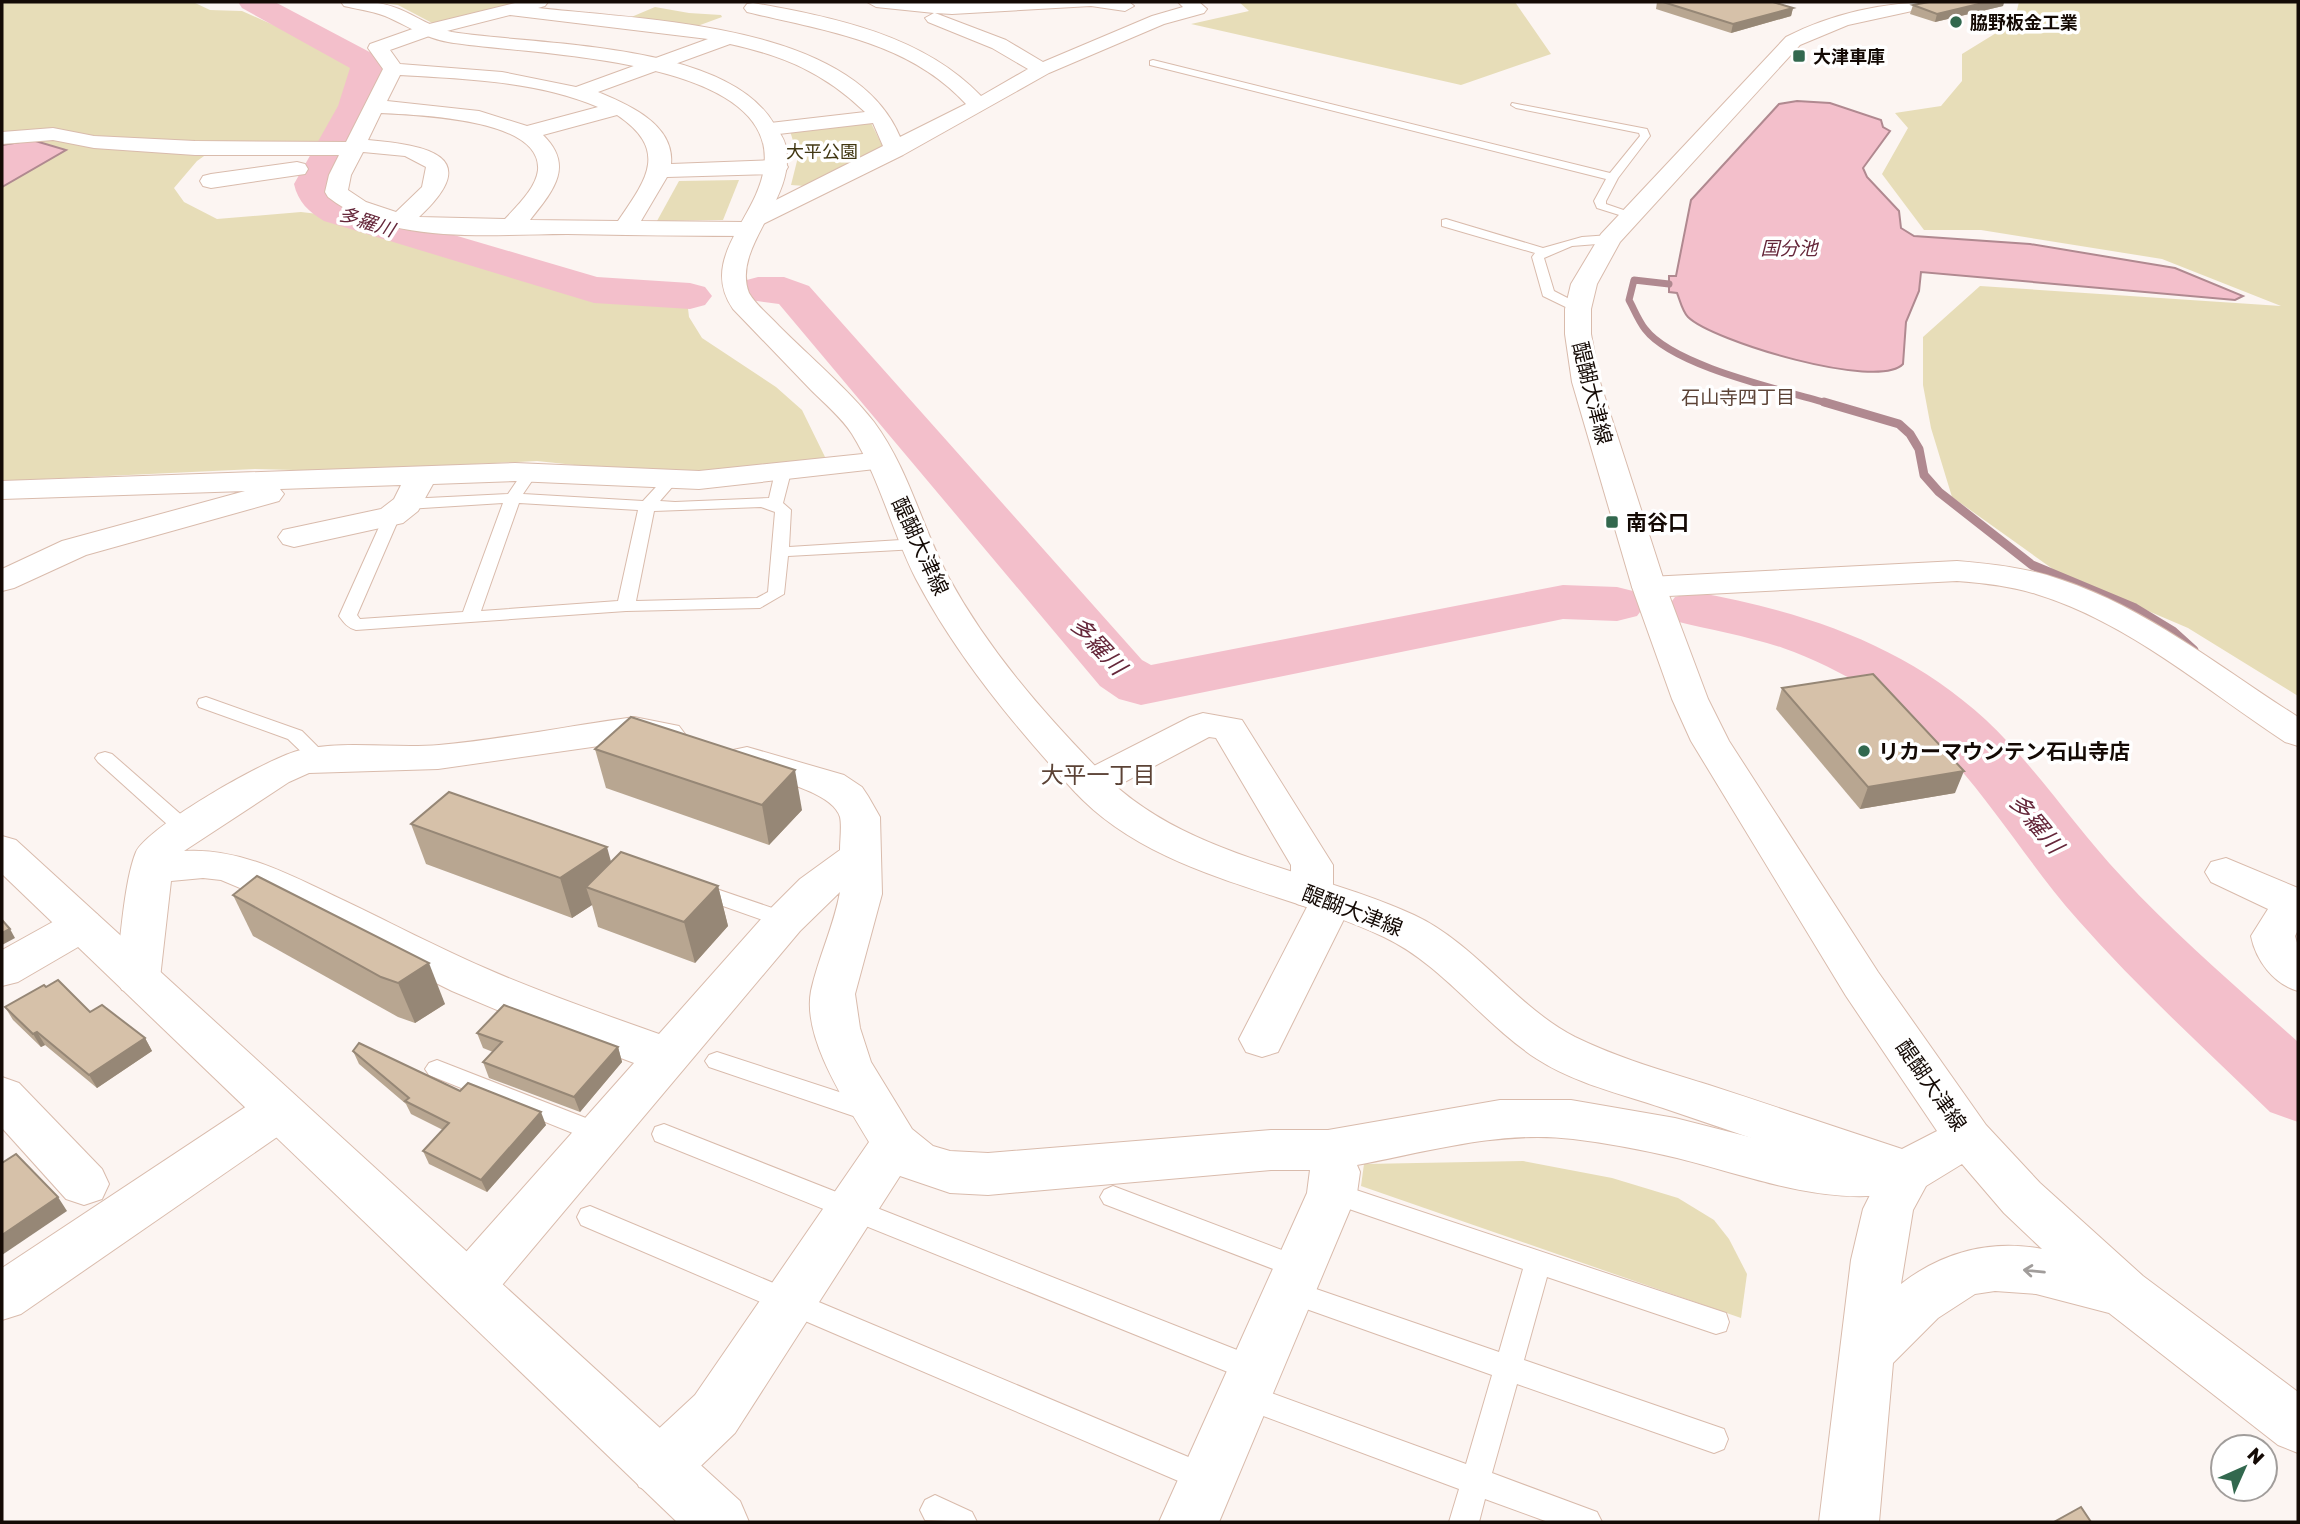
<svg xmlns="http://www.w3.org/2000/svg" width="2300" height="1524" font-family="'Golos Text','Noto Sans JP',sans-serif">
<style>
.green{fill:#e7ddb8}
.water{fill:#f3bfcb;stroke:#b08990;stroke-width:2}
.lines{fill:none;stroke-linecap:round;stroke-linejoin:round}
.stream-far1{stroke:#b08990;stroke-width:7}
.stream{stroke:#b08990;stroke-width:9}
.river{fill:#f3bfcb;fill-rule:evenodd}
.lane-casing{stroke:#d9bbac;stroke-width:2}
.street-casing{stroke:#d9bbac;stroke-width:2}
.secondary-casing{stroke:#d9bbac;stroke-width:2}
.lane{fill:#fff;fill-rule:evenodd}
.street{fill:#fff;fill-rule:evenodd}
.secondary{fill:#fff;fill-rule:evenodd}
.wall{fill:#b8a691}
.shaded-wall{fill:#968776}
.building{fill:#d6c1a9;stroke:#968776;stroke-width:2}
.oneway{stroke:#a19d9b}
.poi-dot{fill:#32684e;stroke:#fff;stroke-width:2.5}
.labels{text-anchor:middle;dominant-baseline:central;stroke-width:7;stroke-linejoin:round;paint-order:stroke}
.far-poi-label{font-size:18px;font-weight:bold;fill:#140a05;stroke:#fff;text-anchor:start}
.far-park-label{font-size:18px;fill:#403611;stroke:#fff}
.far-water-label{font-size:19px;font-style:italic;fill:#65273a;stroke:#fff}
.far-neighbourhood-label{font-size:19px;fill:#5c4336;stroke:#fff}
.street-label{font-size:21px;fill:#140a05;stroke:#fff}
.poi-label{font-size:21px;font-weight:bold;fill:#140a05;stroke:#fff;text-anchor:start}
.water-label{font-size:23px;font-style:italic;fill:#65273a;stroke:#fff}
.neighbourhood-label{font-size:23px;fill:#5c4336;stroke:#fff}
</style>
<rect width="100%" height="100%" fill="#fcf5f2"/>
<!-- green -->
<g class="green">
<polygon points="2,2 193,2 210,10 242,11 354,61 360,74 324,147 221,144 197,161 174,188 184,202 217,219 301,212 335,216 588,294 687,300 689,317 702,338 776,387 802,410 826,459 702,472 603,468 537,461 332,471 255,469 2,481"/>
<polygon points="373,2 524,2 434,24 398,5"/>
<polygon points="1239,2 1515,2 1551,54 1461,85 1191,24 1249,11"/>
<polygon points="2019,2 2298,2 2298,696 2188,628 2057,572 1952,497 1931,428 1923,385 1923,337 1980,286 2281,306 2162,259 1981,230 1924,230 1882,174 1908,128 1895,113 1941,106 1962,81 1962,54 2014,22"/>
<polygon points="655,7 689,13 721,15 722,17 692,28 629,18"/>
<polygon points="871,123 883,147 805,186 791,185 798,157 790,131"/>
<polygon points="739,180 723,220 657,221 679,181"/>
<polygon points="1523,1161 1612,1178 1678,1198 1714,1220 1729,1239 1747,1274 1741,1318 1361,1186 1364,1164"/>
</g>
<!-- water -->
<g class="water">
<path d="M1797,101L1830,103L1881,120L1883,127L1890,131L1863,168L1867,177L1899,211L1901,228L1914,236L2030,244L2175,268L2243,296L2235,300L1921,272L1919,291L1906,322L1903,364C1878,391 1712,341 1688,317C1682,311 1680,300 1677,293L1669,292V276H1676L1691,200L1779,104Z"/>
<polygon points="32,140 66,150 2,187 2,145"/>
</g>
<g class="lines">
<!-- stream-far1 -->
<path class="stream-far1" d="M1669,284L1634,280L1629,300C1634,309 1638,320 1645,329C1674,367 1784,390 1830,404"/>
<!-- stream -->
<polyline class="stream" points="1824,402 1899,424 1910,434 1919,449 1924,475 1939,492 2032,565 2135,608 2173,631 2194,650"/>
<!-- river -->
<g class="river">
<path d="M238,2H275L379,57C396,82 345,158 332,184C335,196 342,199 352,205L597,277L690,283L705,287L712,296L705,305L690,309L594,303L324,221C309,212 298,202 294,184L338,106L350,68L242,8Z"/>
<polygon points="758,277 784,277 809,286 1142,660 1151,665 1563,585 1617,587 1637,592 1646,604 1637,616 1617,621 1563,619 1141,705 1119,699 1100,686 779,304 743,299 736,290 743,281"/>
<path d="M1695,592C1802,611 1904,644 1986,720C2036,767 2074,826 2121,876C2176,936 2238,988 2298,1042V1122L2270,1112C2205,1049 2138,988 2078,920C2030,866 1993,803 1943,750C1899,704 1842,669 1783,648C1747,636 1711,630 1675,621L1666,609L1675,597Z"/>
</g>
<defs>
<g id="lane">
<polygon points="1153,60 1610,173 1640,136 1639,133 1516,108 1511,105 1512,103 1647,129 1650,136 1618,178 1606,201 1606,204 1638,215 1632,219 1597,208 1594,201 1606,179 1150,65 1150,61"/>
<polygon points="1446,219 1543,248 1582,237 1610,235 1616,239 1610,243 1572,246 1544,258 1554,291 1583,306 1583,312 1578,313 1543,296 1532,257 1535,253 1442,226 1442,220"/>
<path d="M530,467L538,472L523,494L643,501L667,475L672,473L680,478L660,501L675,502L769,498L775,472L783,467L791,472L783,503L791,510L789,547L917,539L925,544L917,549L788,556L784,594L760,608L626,611L356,630C348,628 344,623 339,616L384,516L392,511L400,516L357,615L360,619L463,612L503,503L407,509L399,504L407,499L508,494L525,469ZM519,503L638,510L618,601L481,611ZM761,507L775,512L768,592L757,598L636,601L654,511Z"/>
<polygon points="206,697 302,731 330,759 327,763 313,763 288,739 199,707 197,703 199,699"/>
<polygon points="105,752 112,754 193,825 196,830 193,835 179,835 98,762 95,758 98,754"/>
<polygon points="696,882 793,915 796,920 793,925 785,928 689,894 686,889 689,884"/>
<polygon points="717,1052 876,1104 880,1111 876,1118 868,1121 709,1067 705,1061 709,1055"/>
<polygon points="437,1060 609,1127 612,1134 609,1141 600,1144 429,1075 425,1069 429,1063"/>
<polygon points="664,1124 1265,1361 1269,1370 1265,1379 1255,1383 655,1141 652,1134 655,1127"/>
<polygon points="1332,1182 1726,1313 1729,1322 1726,1331 1716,1334 1547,1277 1524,1360 1724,1429 1728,1439 1724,1449 1714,1453 1517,1384 1492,1473 1597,1512 1602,1522 1548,1522 1485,1499 1479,1522 1449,1522 1459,1489 1234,1405 1230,1396 1234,1387 1244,1383 1466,1464 1492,1375 1281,1300 1277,1292 1281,1284 1290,1280 1499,1352 1523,1269 1323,1200 1319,1193 1323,1186"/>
<polygon points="1113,1186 1308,1260 1312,1268 1308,1276 1299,1279 1104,1204 1100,1197 1104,1190"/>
<polygon points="590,1206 1217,1469 1222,1479 1217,1489 1207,1493 1197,1489 581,1225 577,1217 581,1209"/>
<polygon points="935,1495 972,1512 977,1522 925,1520 920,1510 925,1500"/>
</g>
<g id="street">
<path d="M519,2H548L545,6L538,8C644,20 853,23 900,137L966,104C908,41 825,31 747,12L744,8L747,4L753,3C833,17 923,35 981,96L1028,69L992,48L928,22L925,18L934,13L876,7L867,2H1129L1134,6L1125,11L1091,6L952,14L935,13L1006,40L1043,62L1152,16L1183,7L1178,2H1199L1207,9L1204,13L1164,24L1049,73L903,155L759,226L761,229L757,234L749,236C688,236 627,235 567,234C493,234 389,246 328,197L325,192L329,175L339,155H195L94,148L53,140L2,144V132L53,128L94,136L195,141L346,142L383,69L368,48L370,44L421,26ZM510,15L708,39L576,87L502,72L400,64L390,50L435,34ZM730,44C785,56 824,73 865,112L770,123L763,125L759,129L763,133L770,135L873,123L883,146L746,215L743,222L641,221L667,177L777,174L785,172L788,167L785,162L777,160L671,164C675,124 627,104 598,92ZM400,75C465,79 537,81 598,107L527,126L479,111L387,101ZM381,113C416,115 542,118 538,170C536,188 517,206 505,219L419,217C486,155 425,145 368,140ZM617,115C669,150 647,179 618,221L530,220C553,191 575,166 543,135ZM363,152L405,156L426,167L422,187L396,212L366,202L348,190L351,175Z"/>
<polygon points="297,162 305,164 308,169 305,174 211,188 203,186 200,181 203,176 211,174"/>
<polygon points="882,452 893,455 897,461 893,467 699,489 515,481 433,484 418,511 403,523 294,547 283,544 278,537 283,530 381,509 394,499 401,485 280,489 284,494 279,501 86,555 14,588 2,591 2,569 62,541 245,491 2,499 2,481 515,463 699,471"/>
<path d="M1957,561C1993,564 2028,568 2062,580C2149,609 2222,669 2298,717V746L2285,742C2206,690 2128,622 2036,594C2010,586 1984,583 1957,581L1649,597L1637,594L1632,587L1637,580L1649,577Z"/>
<polygon points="1203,713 1242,720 1333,865 1333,886 1347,890 1353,901 1278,1052 1262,1057 1246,1052 1239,1039 1307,907 1297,904 1291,894 1291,865 1216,738 1209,737 1104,793 1090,797 1076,793 1070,784 1076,775 1190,717"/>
<path d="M634,717L679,726L685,734L679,742L666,746L634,741L438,769L309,773L289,782L184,851C241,847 294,877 345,901C391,923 437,947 485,968C542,993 600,1013 659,1034L770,909L800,879L840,850C840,840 842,826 840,817C832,789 759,776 733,768L728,759L733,750L747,747L844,775L862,787L868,796L880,817L882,894L855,994L860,1028L871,1062L912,1129L933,1146L950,1151L988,1153L1271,1130H1328L1500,1100H1571L1675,1118L1808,1152L1835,1155L1908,1150L1926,1156L1933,1171L1926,1186C1842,1214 1758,1178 1677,1158C1643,1150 1607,1143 1573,1139C1501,1130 1427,1152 1357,1165L1360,1172L1357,1193L1219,1522H1159L1307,1193L1310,1170H1271L988,1195L950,1193L900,1176L735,1433L679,1487L659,1495L639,1487L630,1467L639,1447L695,1395L869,1142C846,1103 802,1038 811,991C818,958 834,926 840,892L800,931L487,1303L468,1310L449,1303L442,1287L449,1271L634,1063L523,1021L452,991L271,901L221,880L203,878L171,881L160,978L154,990L138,994L122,990L116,978C120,945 124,881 136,852C148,826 271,756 301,750C346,740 394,749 439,745C504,739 569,726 634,717Z"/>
<path d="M2226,858L2298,888V930L2295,936L2298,946V991C2274,984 2256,961 2251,936L2268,909L2211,882L2205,872L2211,862Z"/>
<polygon points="82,910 97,914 103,925 97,936 18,982 2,986 2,950 67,914"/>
<polygon points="2,1077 19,1083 102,1169 109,1184 102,1199 84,1205 66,1199 2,1128"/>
<polygon points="279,1091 296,1096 303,1110 296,1124 21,1314 2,1320 2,1268 262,1096"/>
</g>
<g id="secondary">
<path d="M341,2C361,1 380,1 399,9C416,16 433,28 452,32C539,46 726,41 774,124C779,132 785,139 786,148C796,200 731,247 749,293C756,305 769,315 779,326C808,355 850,391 874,422C909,469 922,528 949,578C989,651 1044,714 1102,773C1184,857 1311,868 1414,915C1476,944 1515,1006 1575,1037C1618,1058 1664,1071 1709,1085C1774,1106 1838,1128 1902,1149L1937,1131L1846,996L1691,741L1672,699L1632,587L1572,382L1565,334V309L1571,284L1601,234L1786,37C1833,13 1885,2 1938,2L1935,6L1848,25L1800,45L1620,242L1597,284L1591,309V334L1600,382L1666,587L1708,699L1729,741L1878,972L1986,1125L2040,1183L2143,1276L2298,1392V1453L2278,1445L2109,1313L2036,1294L1995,1291L1975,1294L1938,1318L1893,1363L1879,1522H1819L1851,1260L1863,1209L1877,1181C1806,1157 1734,1132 1663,1108C1621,1094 1574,1083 1537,1059C1482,1023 1443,965 1384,937C1282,889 1153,877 1073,790C1014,725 957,657 916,579C892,532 880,479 852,434C842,418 825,404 811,390C785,363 759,336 733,309C698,258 757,219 764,168C781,54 519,55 448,42C425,38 406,25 385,16C372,11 357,9 344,6ZM1962,1164L2004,1213L2042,1249C1991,1239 1942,1252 1901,1284L1913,1210L1926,1186Z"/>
<polygon points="2,836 16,840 740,1501 749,1522 677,1522 2,874"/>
</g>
</defs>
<!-- lane casing -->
<use href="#lane" class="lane-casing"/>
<!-- street casing -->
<use href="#street" class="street-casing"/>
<!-- secondary casing -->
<use href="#secondary" class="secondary-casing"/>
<!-- lane -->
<use href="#lane" class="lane"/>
<!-- street -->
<use href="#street" class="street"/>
<!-- secondary -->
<use href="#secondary" class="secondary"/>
</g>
<!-- wall -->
<g class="wall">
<polygon points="1657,2 1773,2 1793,8 1791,16 1731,33 1656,9"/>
<polygon points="1929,2 2004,2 2003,6 1935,22 1910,14 1913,5"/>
<polygon points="1782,688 1955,793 1860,809 1776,709"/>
<polygon points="595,749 802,810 769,845 606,788"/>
<polygon points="411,824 611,862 718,886 728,926 695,963 598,927 592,905 572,918 426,864"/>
<polygon points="233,895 445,1004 415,1023 398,1017 253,936"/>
<polygon points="46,987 90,1012 145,1038 152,1051 97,1088 45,1045 41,1047 13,1020 5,1007"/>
<polygon points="477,1033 618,1047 622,1062 580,1112 489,1078 483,1062 493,1052 483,1048"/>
<polygon points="353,1051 460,1091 546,1125 487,1192 429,1164 423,1151 443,1130 411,1114 406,1104 359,1064"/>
</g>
<!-- shaded-wall -->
<g class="shaded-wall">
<polygon points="1987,2 2004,2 2003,6 1935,22 1937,14"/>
<polygon points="1793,8 1791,16 1731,33 1733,24"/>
<polygon points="795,770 802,810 769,845 762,805"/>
<polygon points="1964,771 1955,793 1860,809 1868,787"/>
<polygon points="607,847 618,887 586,887 592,905 572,918 560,878"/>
<polygon points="718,886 728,926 695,963 684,922"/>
<polygon points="10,929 15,938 2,945 2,933"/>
<polygon points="429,963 445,1004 415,1023 398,983"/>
<polygon points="37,1032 45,1045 41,1047 33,1034"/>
<polygon points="145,1038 152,1051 97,1088 89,1075"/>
<polygon points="618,1047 622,1062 580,1112 574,1097"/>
<polygon points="541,1112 546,1125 487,1192 481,1180"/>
<polygon points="58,1197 67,1211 2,1255 2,1235"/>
</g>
<!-- building -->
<g class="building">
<polygon points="1663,2 1773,2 1793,8 1733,24"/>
<polygon points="1929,2 1987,2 1937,14 1913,5"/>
<polygon points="1873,674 1964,771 1868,787 1782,688"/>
<polygon points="631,717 795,770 762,805 595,749"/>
<polygon points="449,792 607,847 560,878 411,824"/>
<polygon points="621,852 718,886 684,922 586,887"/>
<polygon points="257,876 429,963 398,983 381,977 233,895"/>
<polygon points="2,920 10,929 2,933"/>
<polygon points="58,980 90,1012 102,1005 145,1038 89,1075 37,1032 33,1034 5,1007 44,985 46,987"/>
<polygon points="504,1005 618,1047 574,1097 483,1062 502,1042 477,1033"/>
<polygon points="359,1043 460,1091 468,1083 541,1112 481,1180 423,1151 449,1123 405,1101 409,1098 353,1051"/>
<polygon points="16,1154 58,1197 2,1235 2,1163"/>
<polygon points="2081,1507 2091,1522 2054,1522"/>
</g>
<!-- one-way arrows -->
<defs><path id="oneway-shaft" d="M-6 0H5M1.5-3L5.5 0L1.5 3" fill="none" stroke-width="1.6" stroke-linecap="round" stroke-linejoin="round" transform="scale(1.75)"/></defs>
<use class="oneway" href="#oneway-shaft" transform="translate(2034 1271) rotate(-174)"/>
<!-- markers -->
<g class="poi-dot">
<circle cx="1956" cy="22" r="7"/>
<rect x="1792" y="49" width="14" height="14" rx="3.5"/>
<rect x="1605" y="515" width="14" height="14" rx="3.5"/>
<circle cx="1864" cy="751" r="7"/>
</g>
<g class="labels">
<!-- far-poi labels -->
<g class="far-poi-label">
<text x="1970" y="22">脇野板金工業</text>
<text x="1813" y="56">大津車庫</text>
</g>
<!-- far-park labels -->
<g class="far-park-label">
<text x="822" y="151">大平公園</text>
</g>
<!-- far-water labels -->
<g class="far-water-label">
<text transform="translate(367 221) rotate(18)">多羅川</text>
<text x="1789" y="247">国分池</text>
</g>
<!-- far-neighbourhood labels -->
<g class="far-neighbourhood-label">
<text x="1738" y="396">石山寺四丁目</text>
</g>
<!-- street labels -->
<g class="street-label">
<text transform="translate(1593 393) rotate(76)">醍醐大津線</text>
<text transform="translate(921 546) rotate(65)">醍醐大津線</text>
<text transform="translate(1353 910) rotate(21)">醍醐大津線</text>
<text transform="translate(1932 1085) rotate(55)">醍醐大津線</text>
</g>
<!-- poi labels -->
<g class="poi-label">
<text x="1626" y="522">南谷口</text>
<text x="1878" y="751">リカーマウンテン石山寺店</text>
</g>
<!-- water labels -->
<g class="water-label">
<text transform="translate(1099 645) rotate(47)">多羅川</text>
<text transform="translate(2037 823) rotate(50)">多羅川</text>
</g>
<!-- neighbourhood labels -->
<g class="neighbourhood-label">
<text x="1098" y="774">大平一丁目</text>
</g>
</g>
<!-- border -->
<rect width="2300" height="1524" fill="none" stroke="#140a05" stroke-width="7"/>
<!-- north arrow -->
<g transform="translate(2244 1468) rotate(45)"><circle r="33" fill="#ffffff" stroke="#a19d9b" stroke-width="2"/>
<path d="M0-5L12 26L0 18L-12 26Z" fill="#32684e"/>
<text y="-10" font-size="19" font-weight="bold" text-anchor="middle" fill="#140a05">N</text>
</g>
</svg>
